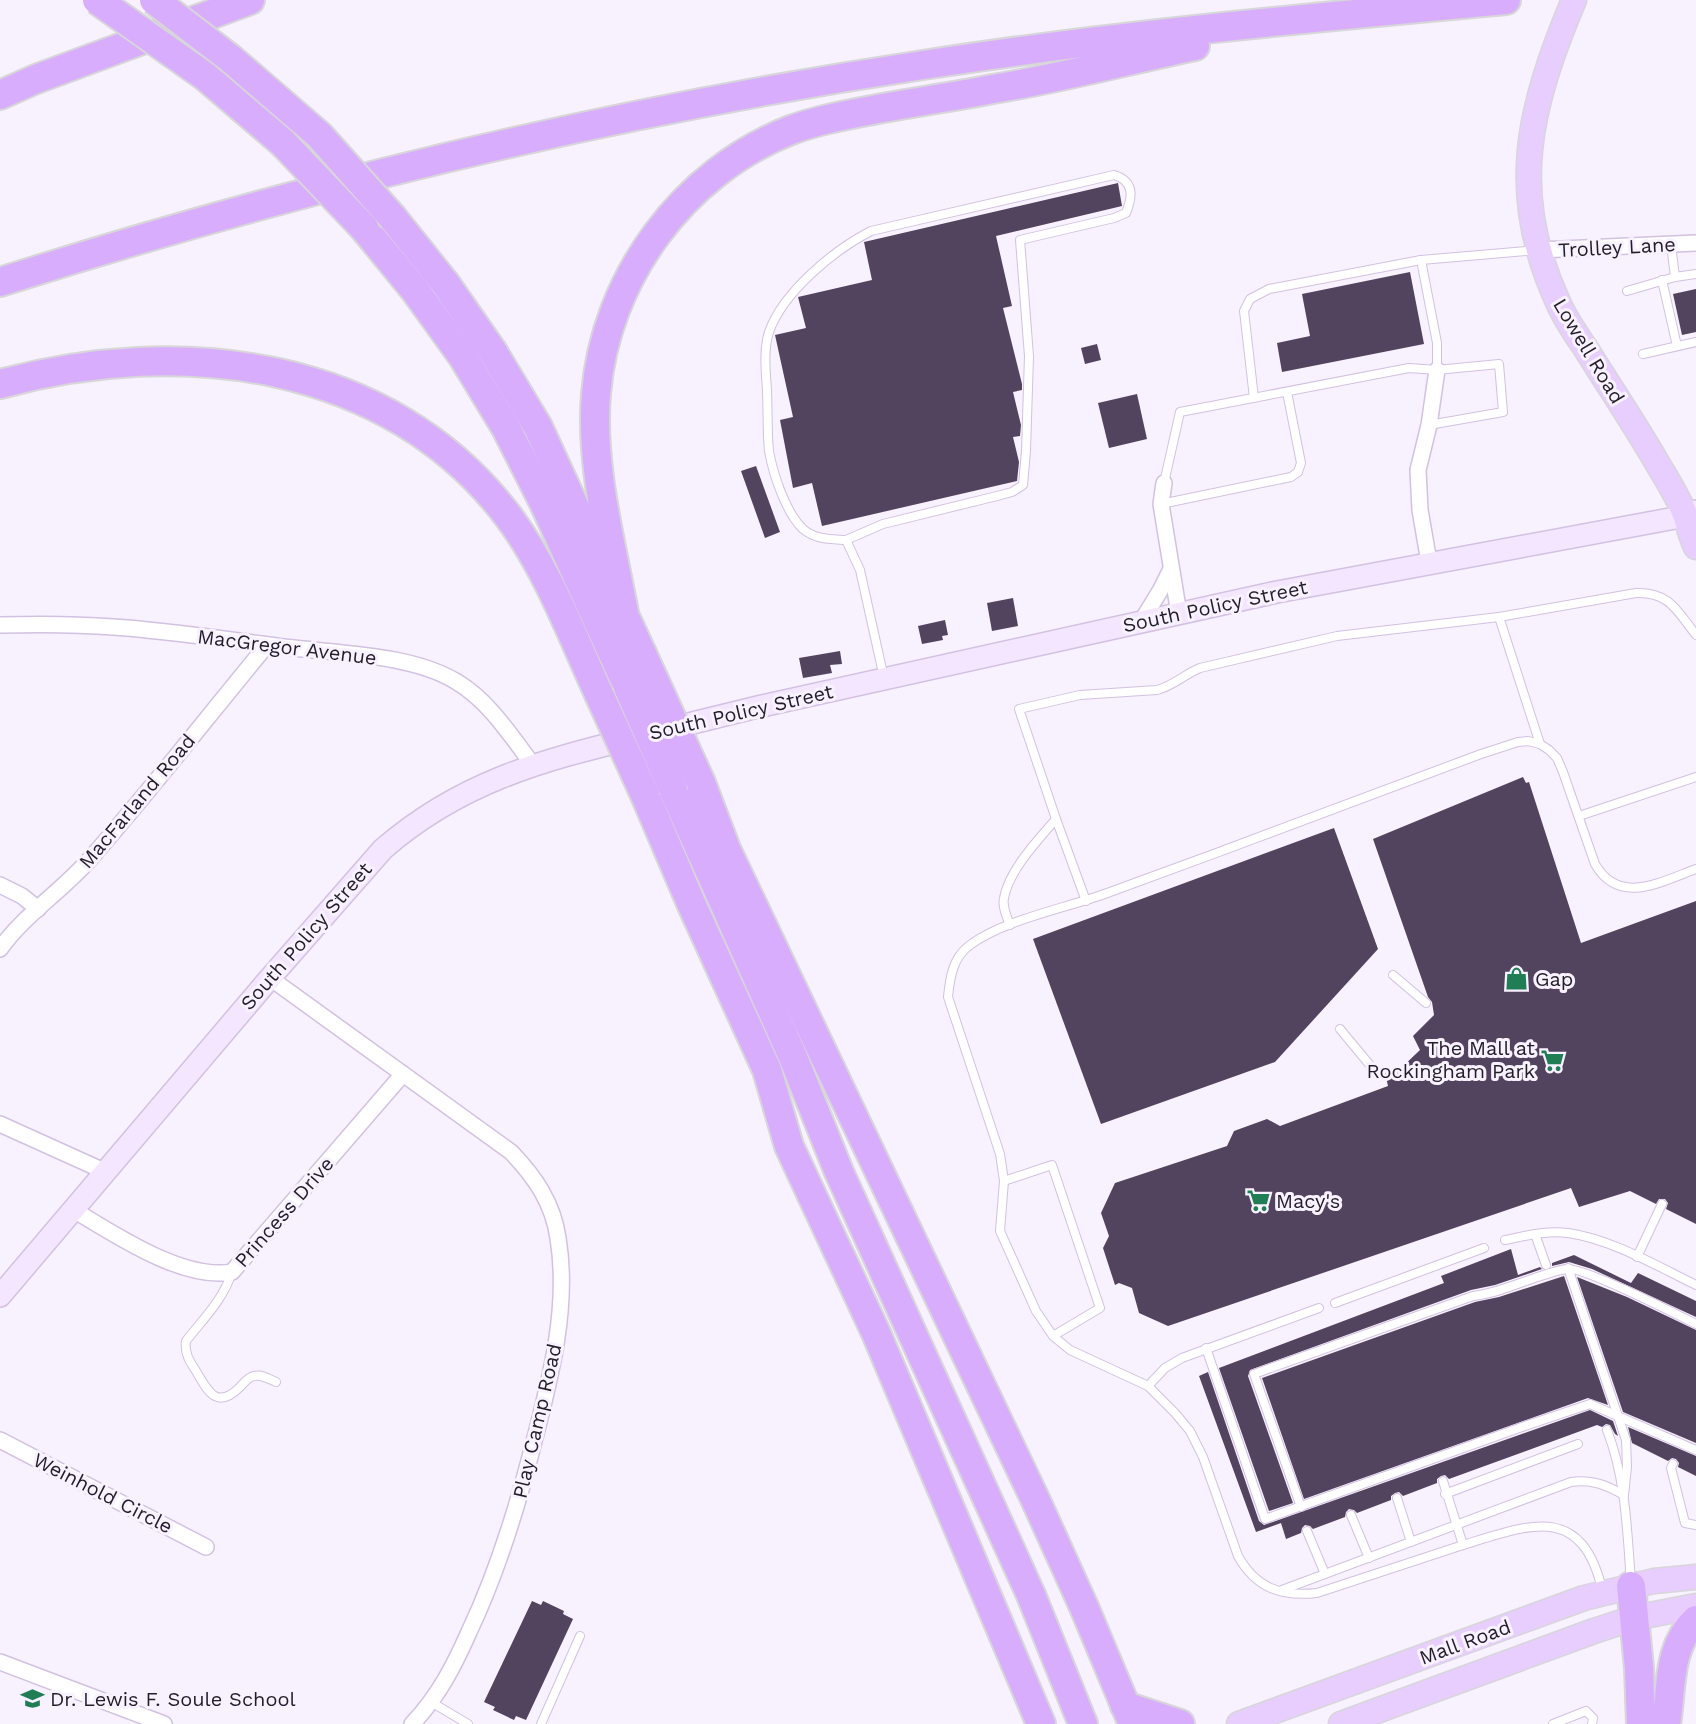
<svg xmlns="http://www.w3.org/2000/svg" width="1696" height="1724" font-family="'Work Sans',sans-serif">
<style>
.building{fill:#52435e}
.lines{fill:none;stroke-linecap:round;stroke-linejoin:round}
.lane-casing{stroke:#d2c1e2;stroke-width:10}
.street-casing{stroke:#d2c1e2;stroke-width:18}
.secondary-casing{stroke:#d2c1e2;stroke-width:24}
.primary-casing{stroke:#d7d6d8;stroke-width:27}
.highway-casing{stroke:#d7d6d8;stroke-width:32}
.lane{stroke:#fff;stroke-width:8}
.street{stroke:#fff;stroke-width:15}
.secondary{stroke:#f4e6ff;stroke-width:21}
.primary{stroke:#e8cefe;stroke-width:24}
.highway{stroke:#d9adfe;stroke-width:28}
.highway-bridge-casing{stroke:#d7d6d8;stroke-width:32;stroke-linecap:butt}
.highway-bridge{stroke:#d9adfe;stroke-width:28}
.labels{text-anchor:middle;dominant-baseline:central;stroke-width:6;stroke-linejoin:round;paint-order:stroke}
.street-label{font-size:20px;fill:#231d29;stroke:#f8f1ff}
.poi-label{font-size:20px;fill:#231d29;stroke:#f8f1ff;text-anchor:start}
</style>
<rect width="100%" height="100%" fill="#f8f1ff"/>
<!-- building -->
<g class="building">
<polygon points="1118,183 1122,206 996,236 1012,306 1003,308 1022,384 1022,390 1013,392 1021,425 1020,436 1013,437 1019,462 1017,481 822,526 812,483 793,488 780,420 793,417 775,335 806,328 798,297 872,280 864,242"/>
<polygon points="1410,272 1424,344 1282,372 1277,343 1310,336 1302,294"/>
<polygon points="1696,289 1696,332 1682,335 1673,294"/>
<polygon points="1097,344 1101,360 1085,364 1081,348"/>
<polygon points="1137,394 1147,439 1109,448 1098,403"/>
<polygon points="756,466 780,532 765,538 741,471"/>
<polygon points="1013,598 1018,626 992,631 987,603"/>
<polygon points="945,620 948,635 942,636 943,640 922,644 918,626"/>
<polygon points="840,651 842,664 830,665 832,673 803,678 799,658"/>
<polygon points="1523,777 1526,783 1529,782 1581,943 1696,901 1696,1224 1666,1209 1668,1203 1665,1199 1659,1199 1656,1204 1630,1191 1579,1207 1571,1188 1168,1326 1139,1313 1132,1288 1119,1283 1115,1285 1103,1248 1109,1236 1101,1213 1115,1183 1227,1146 1234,1131 1267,1119 1280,1126 1388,1086 1385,1073 1399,1070 1420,1050 1413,1036 1434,1015 1432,1002 1428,997 1373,839"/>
<polygon points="1334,828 1378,949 1275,1062 1101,1124 1033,939"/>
<polygon points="1511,1249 1518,1275 1540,1267 1542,1269 1495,1285 1471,1290 1250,1370 1248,1376 1293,1503 1269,1511 1219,1368 1444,1283 1441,1276"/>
<polygon points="1574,1255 1631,1283 1638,1273 1696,1301 1696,1317 1592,1269 1569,1262 1552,1266 1552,1263"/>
<polygon points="1564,1276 1608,1405 1588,1398 1304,1499 1262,1378 1475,1302 1499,1297"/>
<polygon points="1577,1277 1627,1297 1696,1330 1696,1443 1623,1412"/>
<polygon points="1208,1372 1259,1521 1264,1525 1590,1410 1613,1421 1618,1436 1615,1434 1610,1425 1606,1424 1602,1427 1597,1425 1449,1479 1445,1475 1441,1476 1437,1479 1437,1483 1403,1496 1399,1492 1395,1493 1391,1496 1391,1500 1357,1513 1354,1510 1349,1509 1346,1512 1345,1517 1313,1529 1310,1526 1305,1525 1302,1528 1301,1533 1286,1539 1281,1523 1256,1532 1199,1376"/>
<polygon points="1628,1427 1696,1456 1696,1476 1678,1467 1679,1463 1676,1459 1672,1458 1668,1461 1632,1443"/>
<polygon points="532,1601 541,1605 543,1601 564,1611 563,1614 573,1619 526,1720 516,1716 514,1720 493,1710 495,1707 484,1702"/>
</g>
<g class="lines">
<defs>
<g id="lane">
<polyline points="1421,260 1437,343 1437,370"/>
<polyline points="1675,277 1696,274"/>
<polyline points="1662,280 1677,346"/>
<polyline points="1627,291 1675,277 1671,244"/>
<polyline points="1643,354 1696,342"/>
<polyline points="1254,398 1244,311 1250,299 1269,289 1421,260 1537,250"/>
<polyline points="1164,483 1180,412 1409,368 1437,370 1499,364 1503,412 1429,425"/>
<polyline points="1161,504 1291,477 1298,472 1301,463 1287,392"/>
<path d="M846,540L883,524L997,496L1012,492L1023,485L1026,451L1029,356L1020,240L1114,218L1126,213C1133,196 1134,181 1114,175L871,231C834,250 783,292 769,332C763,351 766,372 767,391C768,411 767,431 769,451C773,474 786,513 803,529C816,540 831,539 846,540L860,570L884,678"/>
<polyline points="1499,617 1540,744"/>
<polyline points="1579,816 1696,777"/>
<polyline points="1056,819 1086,901"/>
<path d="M1010,925C1007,917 1002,907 1004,898C1009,870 1038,840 1056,819L1019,709L1080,695L1157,690C1173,686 1185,674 1200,668L1337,636L1499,617L1636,593C1670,592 1677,611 1696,635"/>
<polyline points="1393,975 1426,1003"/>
<polyline points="1340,1029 1374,1070"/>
<path d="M1004,1181L1000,1231L1036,1311L1053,1336L1070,1350L1148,1386L1175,1413L1190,1431L1203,1457L1238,1556C1256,1588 1281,1597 1317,1593L1463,1545"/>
<polyline points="1535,1234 1546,1265"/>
<path d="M1505,1240C1525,1236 1547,1230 1568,1233C1611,1239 1657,1266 1696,1285"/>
<polyline points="1637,1257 1662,1204"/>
<polyline points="1568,1268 1626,1440 1627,1467 1624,1495"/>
<path d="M232,1272C223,1300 204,1318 186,1341C184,1353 190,1362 196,1371C208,1392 217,1410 240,1387C244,1383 248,1377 254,1376C262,1374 269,1379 276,1382"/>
<polyline points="1335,1303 1484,1248"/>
<path d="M1053,1336L1100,1308L1052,1165L1004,1181L1000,1154L948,997C950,977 953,957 970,945C1005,919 1068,908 1110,892C1234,847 1357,800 1481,754L1518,742L1528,741L1540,744L1549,750L1557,758L1563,772L1595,864C1619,906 1660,882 1696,869"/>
<polyline points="1206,1348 1265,1519 1522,1427 1590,1404 1696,1450"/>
<polyline points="1148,1386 1165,1368 1182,1358 1319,1308"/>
<path d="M1607,1430C1626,1479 1627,1530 1631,1582"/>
<polyline points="1673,1464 1671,1468 1685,1523 1696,1525"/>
<path d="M1443,1481L1463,1545C1528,1525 1581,1502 1602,1589"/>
<polyline points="1445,1494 1578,1444"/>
<polyline points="1397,1498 1411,1542"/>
<path d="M1301,1507L1254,1374L1473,1296C1506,1292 1534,1275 1566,1269C1582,1266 1676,1314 1696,1324"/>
<polyline points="1351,1515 1369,1558"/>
<polyline points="1307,1531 1325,1574"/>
<path d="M1282,1590L1571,1482C1592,1479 1606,1485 1624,1495"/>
<polyline points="431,1702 468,1724"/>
<polyline points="541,1724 580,1636"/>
<polyline points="1553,1724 1586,1711 1593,1718 1592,1724"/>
</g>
<g id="street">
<polyline points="1539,250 1696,243"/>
<polyline points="1164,483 1161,504 1179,614"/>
<polyline points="1429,562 1420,510 1418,470 1429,425 1437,370"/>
<polyline points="1141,622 1160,591 1171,569"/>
<path d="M0,625C38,624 76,624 113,627C174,631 234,641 294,648C344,654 413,655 457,682C489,701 511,736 533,765"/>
<polyline points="0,885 22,896 38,909"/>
<path d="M0,949C25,914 62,891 90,859C151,790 208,716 267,645"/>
<path d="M270,978L511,1152C535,1177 553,1203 558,1238C570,1311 548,1387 530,1457C514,1518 496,1575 469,1632C454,1666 438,1697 412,1724"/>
<polyline points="0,1124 104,1171"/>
<path d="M72,1209C114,1234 183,1281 232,1272L403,1074"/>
<polyline points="0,1440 206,1547"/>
<polyline points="0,1662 164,1724"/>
</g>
<g id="secondary">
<polyline points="664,730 762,706 1277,592 1686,516 1696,511"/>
<path d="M0,1296L270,978L383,849C459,783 539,761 634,738"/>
</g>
<g id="primary">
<path d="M1574,0C1529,107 1507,192 1558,302C1565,319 1576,334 1586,349C1609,386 1634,423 1656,461C1666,478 1679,498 1686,517C1689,528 1691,537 1696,547"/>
<polyline points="1239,1724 1584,1598 1654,1581 1696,1577"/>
<polyline points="1341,1724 1594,1631 1634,1618 1696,1606"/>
</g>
<g id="highway">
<polyline points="231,59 319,135"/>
<polyline points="206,77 283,143"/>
<polyline points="0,95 36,79 250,0"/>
<polyline points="393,218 445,283 493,352 538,427 655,682"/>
<polyline points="364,228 414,289 463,357 506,428 544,503 628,687"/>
<path d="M0,282C302,186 610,112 923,65C1116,35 1311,18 1506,0"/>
<path d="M0,384C180,335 389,359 508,516C547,568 572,635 599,694"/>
<path d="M624,613C611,543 590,465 596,394C605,279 683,172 791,130C815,121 841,116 867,111C909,103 951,97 993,89C1061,78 1128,60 1195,46"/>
<polyline points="701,783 726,849 1036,1501 1084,1607 1133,1724"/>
<polyline points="673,789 793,1057 839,1172 1031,1595 1083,1724"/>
<polyline points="645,795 691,903 767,1070 789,1146 876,1333 1041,1724"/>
<polyline points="1631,1586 1639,1668 1641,1724"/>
<polyline points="1125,1706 1180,1724"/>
<path d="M1666,1724C1672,1688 1667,1647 1696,1620"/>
</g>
</defs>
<!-- lane casing -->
<use href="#lane" class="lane-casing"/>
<!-- street casing -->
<use href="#street" class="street-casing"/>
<!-- secondary casing -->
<use href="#secondary" class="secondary-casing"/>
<!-- primary casing -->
<use href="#primary" class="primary-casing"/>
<!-- highway casing -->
<use href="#highway" class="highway-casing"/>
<!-- lane -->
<use href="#lane" class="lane"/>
<!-- street -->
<use href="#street" class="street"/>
<!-- secondary -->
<use href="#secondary" class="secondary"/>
<!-- primary -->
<use href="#primary" class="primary"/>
<!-- highway -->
<use href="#highway" class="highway"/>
<defs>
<g id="highway-bridge">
<polyline points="97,0 206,77"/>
<polyline points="154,0 231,59"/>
<polyline points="319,135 393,218"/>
<polyline points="283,143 364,228"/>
<polyline points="655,682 701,783"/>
<polyline points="628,687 673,789"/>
<polyline points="599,694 645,795"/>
</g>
</defs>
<!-- highway-bridge casing -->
<use href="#highway-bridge" class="highway-bridge-casing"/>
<!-- highway-bridge -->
<use href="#highway-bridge" class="highway-bridge"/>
</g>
<!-- icons -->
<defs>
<symbol id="shop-bare" viewBox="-9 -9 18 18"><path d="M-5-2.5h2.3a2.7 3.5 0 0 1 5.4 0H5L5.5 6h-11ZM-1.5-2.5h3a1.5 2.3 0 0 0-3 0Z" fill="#217d53" stroke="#f8f1ff" stroke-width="2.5" paint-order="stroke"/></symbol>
<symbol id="supermarket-bare" viewBox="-9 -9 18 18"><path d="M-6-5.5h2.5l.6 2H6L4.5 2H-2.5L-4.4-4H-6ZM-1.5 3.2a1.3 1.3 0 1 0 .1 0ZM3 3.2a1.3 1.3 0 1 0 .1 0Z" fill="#217d53" stroke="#f8f1ff" stroke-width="2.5" paint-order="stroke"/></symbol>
<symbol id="school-bare" viewBox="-9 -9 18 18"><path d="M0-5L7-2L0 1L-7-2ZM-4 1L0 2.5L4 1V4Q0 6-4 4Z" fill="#217d53" stroke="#f8f1ff" stroke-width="2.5" paint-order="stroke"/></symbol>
</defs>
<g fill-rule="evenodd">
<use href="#shop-bare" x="1500" y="962" width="33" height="33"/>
<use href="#supermarket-bare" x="1536" y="1044" width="33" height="33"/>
<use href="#supermarket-bare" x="1242" y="1184" width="33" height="33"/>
<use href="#school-bare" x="16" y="1682" width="33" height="33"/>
</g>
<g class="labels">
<!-- street labels -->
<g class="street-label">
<text transform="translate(1617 247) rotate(-3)">Trolley Lane</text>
<text transform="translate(1589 351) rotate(59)">Lowell Road</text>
<text transform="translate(1215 606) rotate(-12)">South Policy Street</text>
<text transform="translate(287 647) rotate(7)">MacGregor Avenue</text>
<text transform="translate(741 712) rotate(-13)">South Policy Street</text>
<text transform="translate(137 801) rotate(-50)">MacFarland Road</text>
<text transform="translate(306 936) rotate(-49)">South Policy Street</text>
<text transform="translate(284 1212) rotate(-49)">Princess Drive</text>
<text transform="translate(537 1421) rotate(-77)">Play Camp Road</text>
<text transform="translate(103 1493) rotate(27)">Weinhold Circle</text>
<text transform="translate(1465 1642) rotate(-20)">Mall Road</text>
</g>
<!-- poi labels -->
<g class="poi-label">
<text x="1535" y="979">Gap</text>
<text x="1535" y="1048" text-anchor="end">The Mall at<tspan x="1535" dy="23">Rockingham Park</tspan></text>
<text x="1276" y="1201">Macy's</text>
<text x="50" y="1699">Dr. Lewis F. Soule School</text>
</g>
</g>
</svg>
